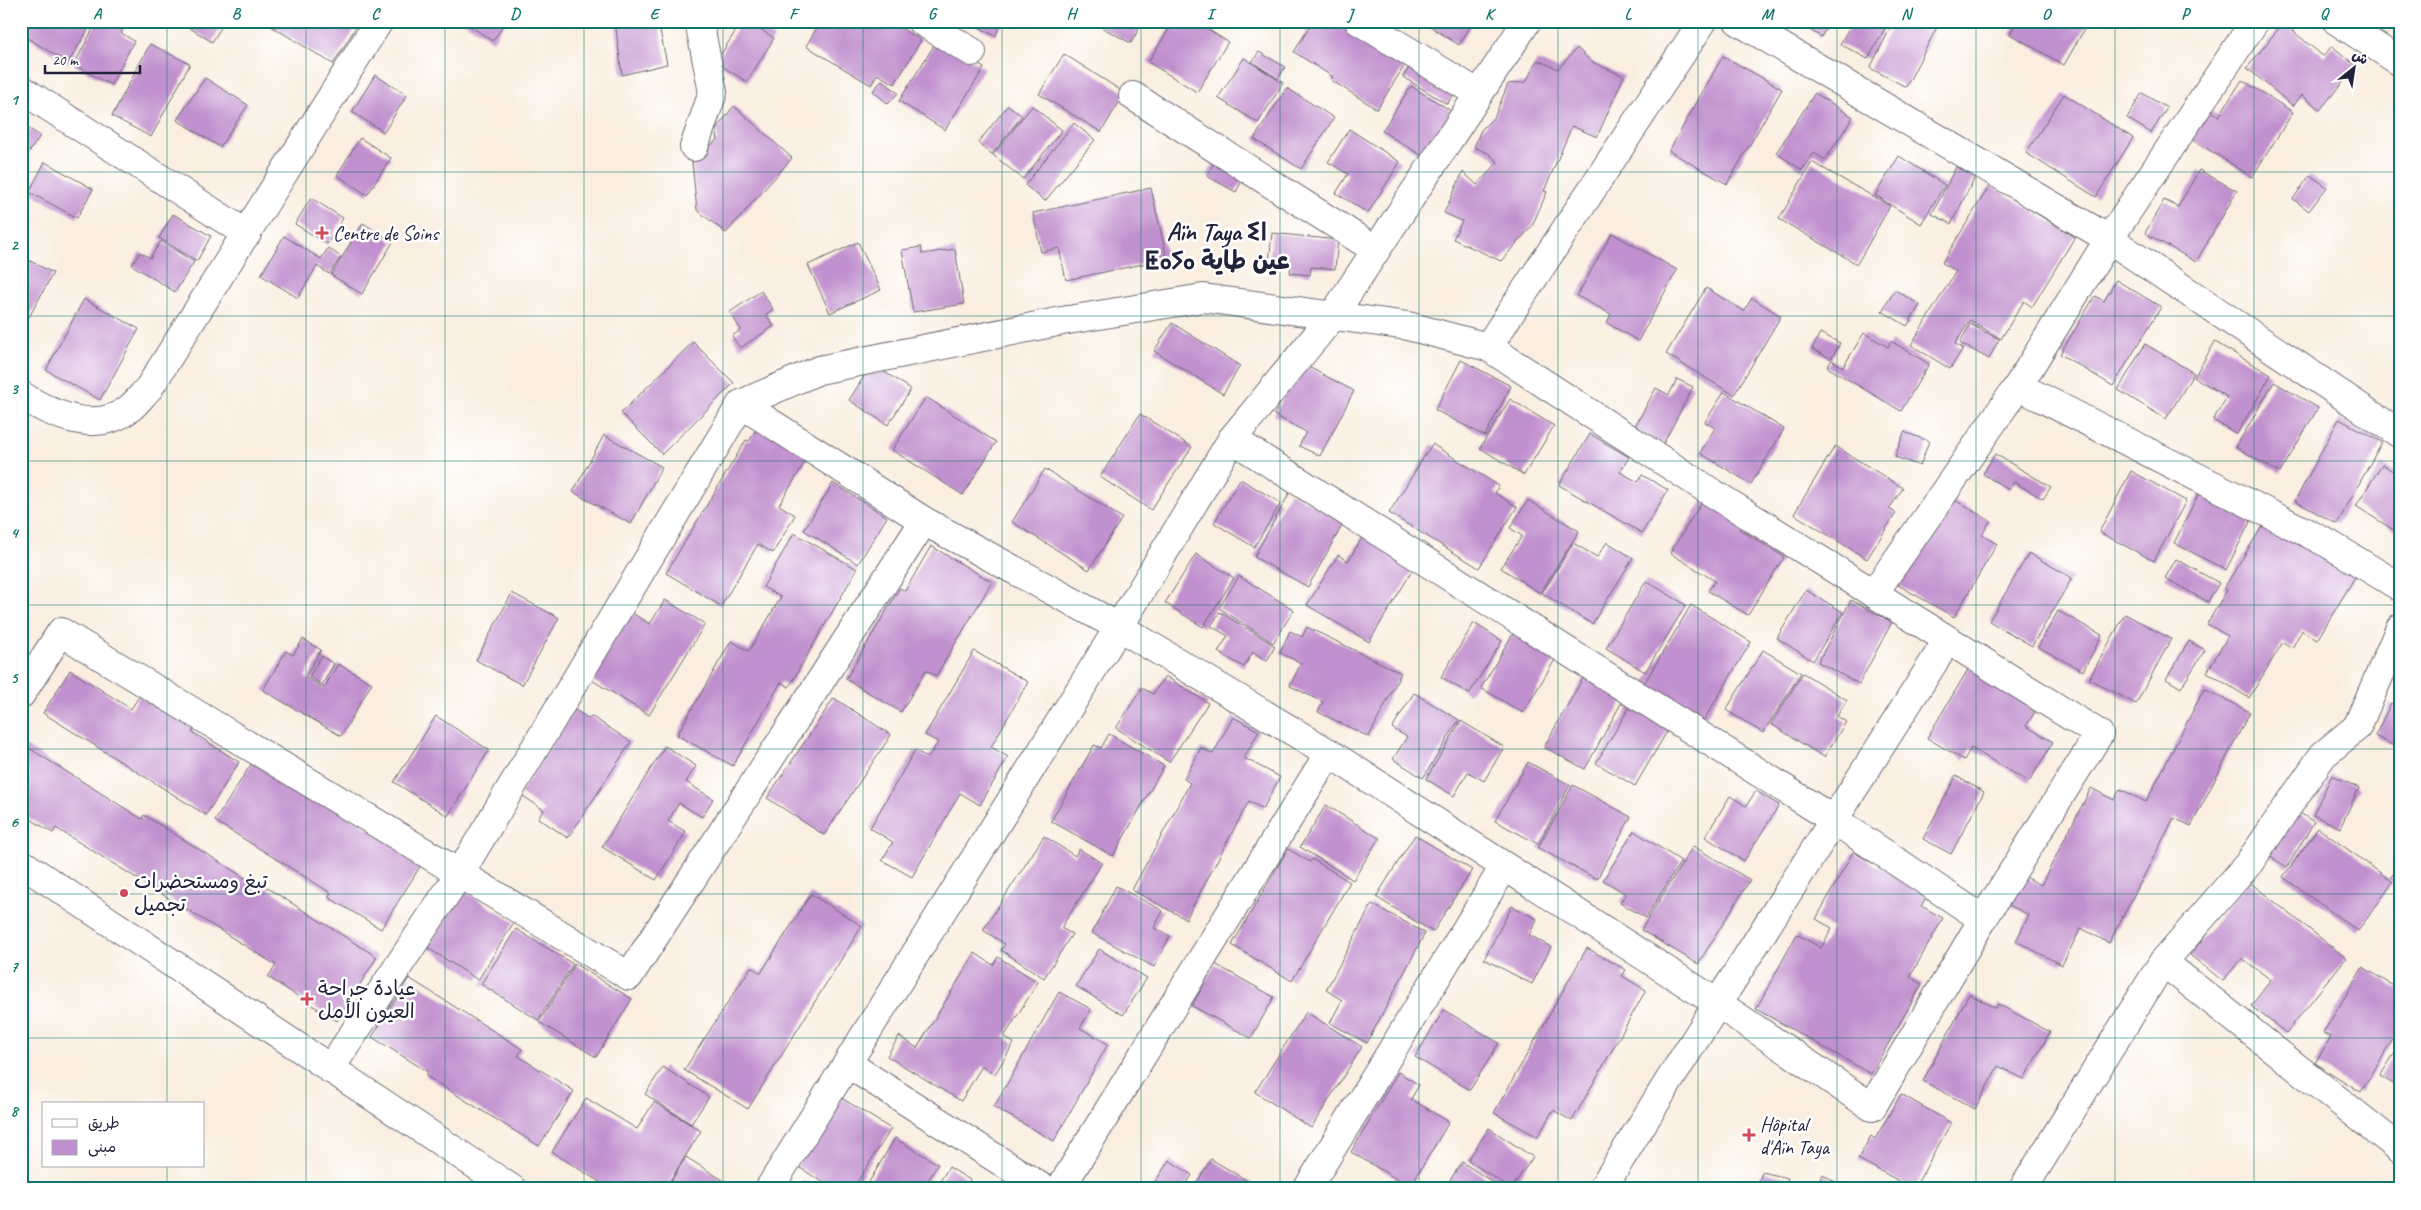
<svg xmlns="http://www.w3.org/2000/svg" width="2421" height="1210" font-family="Caveat,'Playpen Sans Arabic','Noto Sans Tifinagh',sans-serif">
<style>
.building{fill:#c190ce}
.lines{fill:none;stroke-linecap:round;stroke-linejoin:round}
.minor-casing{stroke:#6d6974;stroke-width:30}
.major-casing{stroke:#6d6974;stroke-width:30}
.minor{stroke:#fff;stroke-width:28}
.major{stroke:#fff;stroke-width:28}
.grid{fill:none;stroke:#0f766e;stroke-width:1;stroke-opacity:0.55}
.poi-dot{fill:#d1495b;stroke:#fff;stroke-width:2}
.labels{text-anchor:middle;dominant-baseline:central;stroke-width:5;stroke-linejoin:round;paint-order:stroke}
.poi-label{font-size:20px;fill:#22223b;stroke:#fff;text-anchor:start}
.district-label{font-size:25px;font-weight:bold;fill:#22223b;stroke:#fff}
.neatline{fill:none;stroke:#0f766e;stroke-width:2}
.grid-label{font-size:16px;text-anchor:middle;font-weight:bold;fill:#0f766e}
</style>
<rect width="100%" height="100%" fill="#fff"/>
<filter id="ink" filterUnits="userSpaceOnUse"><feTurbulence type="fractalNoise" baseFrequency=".02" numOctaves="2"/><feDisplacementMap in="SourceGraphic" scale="10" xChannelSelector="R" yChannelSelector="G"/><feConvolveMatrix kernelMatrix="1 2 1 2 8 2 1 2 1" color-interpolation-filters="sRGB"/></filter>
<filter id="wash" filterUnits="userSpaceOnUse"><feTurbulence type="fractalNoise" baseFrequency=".0096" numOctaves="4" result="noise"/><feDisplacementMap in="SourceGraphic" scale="20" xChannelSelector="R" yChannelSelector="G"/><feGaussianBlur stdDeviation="1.12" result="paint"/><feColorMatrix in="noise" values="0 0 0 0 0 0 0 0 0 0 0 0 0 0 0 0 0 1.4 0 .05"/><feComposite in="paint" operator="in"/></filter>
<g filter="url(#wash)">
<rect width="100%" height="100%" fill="#f9eedf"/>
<g id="blocks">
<!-- building -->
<g class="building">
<polygon points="21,21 93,21 68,63 21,34"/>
<polygon points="97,21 127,21 121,33 134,41 111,85 74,65"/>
<polygon points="179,21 225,21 212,42"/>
<polygon points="274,21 346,21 356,27 333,64 271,26"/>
<polygon points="462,21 506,21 493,41"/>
<polygon points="615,21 658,21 667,64 622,75"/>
<polygon points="742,21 748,21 774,38 747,82 716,62"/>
<polygon points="821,21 889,21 921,40 895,84 877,74 871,85 806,46"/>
<polygon points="968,21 1003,21 995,36"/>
<polygon points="1104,21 1143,21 1131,43 1101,27"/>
<polygon points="1174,21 1195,21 1228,42 1197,92 1148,62"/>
<polygon points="1313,21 1347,21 1408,60 1377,109 1331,80 1333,77 1294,52"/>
<polygon points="1422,21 1474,21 1459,45"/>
<polygon points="1796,21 1831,21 1821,37"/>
<polygon points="1853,21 1889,21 1868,59 1840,44"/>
<polygon points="1894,21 1940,21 1906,87 1870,68"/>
<polygon points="2017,21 2089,21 2064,65 2010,34"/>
<polygon points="2283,23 2323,56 2332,46 2356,66 2320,110 2302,95 2293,106 2247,68"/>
<polygon points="938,39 984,68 945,130 899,101"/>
<polygon points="150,44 190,64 151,137 112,116"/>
<polygon points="1577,48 1592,62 1624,76 1597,137 1572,126 1544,191 1547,192 1532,226 1501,261 1453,239 1462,221 1444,213 1463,172 1477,185 1498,162 1488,153 1474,147 1481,130 1495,116 1508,84 1526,82 1537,60 1558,69"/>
<polygon points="1259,52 1285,67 1278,79 1252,62"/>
<polygon points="1064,54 1125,93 1101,132 1039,94"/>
<polygon points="1723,56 1782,89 1727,184 1669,151"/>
<polygon points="1416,57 1460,85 1447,104 1403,77"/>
<polygon points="1244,58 1283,83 1258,123 1218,98"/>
<polygon points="375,75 407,95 384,132 352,112"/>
<polygon points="205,78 248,105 220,147 177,120"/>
<polygon points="882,80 898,93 888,104 873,91"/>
<polygon points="2242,80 2293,112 2252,177 2184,134 2202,105 2219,116"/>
<polygon points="1411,86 1453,112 1424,157 1382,131"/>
<polygon points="1287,88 1334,118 1301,169 1254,139"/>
<polygon points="1815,93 1853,117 1825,160 1814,153 1802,170 1776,153"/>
<polygon points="2142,93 2167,108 2151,133 2127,118"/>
<polygon points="2064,94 2133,138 2096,197 2026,153"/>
<polygon points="1008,105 1022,116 992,154 978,143"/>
<polygon points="734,106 792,158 726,233 697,210 692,163 718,139 716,129"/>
<polygon points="1032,106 1062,130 1023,179 993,155"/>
<polygon points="1074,123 1095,140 1045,201 1025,185"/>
<polygon points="25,126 40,136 21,164 21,131"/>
<polygon points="1349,129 1400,162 1368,213 1336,193 1348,174 1328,162"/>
<polygon points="360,138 391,158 367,195 337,175"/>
<polygon points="1218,155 1247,171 1236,192 1207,176"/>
<polygon points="1899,156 1945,185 1921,224 1875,195"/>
<polygon points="45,162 93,189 77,218 29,192"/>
<polygon points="1812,162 1890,206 1857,264 1779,219"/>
<polygon points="1956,167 1975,177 1951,224 1932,214"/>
<polygon points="2199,170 2237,191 2196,262 2145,233 2164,200 2178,207"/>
<polygon points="2310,175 2327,187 2309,211 2293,199"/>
<polygon points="1990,185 2075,237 2032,307 2024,301 2001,339 1970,320 1955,344 1963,348 1950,369 1911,345 1956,271 1942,263"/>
<polygon points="1151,188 1167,259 1066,280 1059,248 1041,252 1033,213"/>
<polygon points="311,198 343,218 327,244 295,224"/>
<polygon points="173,214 211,236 197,261 159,238"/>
<polygon points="363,223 393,242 362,294 331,275"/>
<polygon points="1272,233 1338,240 1335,269 1311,267 1310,275 1290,273 1291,265 1269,262"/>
<polygon points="1612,233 1677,270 1638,341 1607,323 1611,314 1577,296"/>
<polygon points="284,236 321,259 328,248 341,257 329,274 317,266 298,298 261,275"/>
<polygon points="161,241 194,262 175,292 132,265 140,252 150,258"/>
<polygon points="858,242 881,290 830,313 808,265"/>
<polygon points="921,247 922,254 955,249 964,304 913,312 902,250"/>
<polygon points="21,256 53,273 21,332"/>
<polygon points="2116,280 2161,307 2113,386 2060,354 2095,296 2104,301"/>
<polygon points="1706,288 1744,311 1752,298 1781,316 1734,395 1666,354"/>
<polygon points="1895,290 1920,305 1907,326 1882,311"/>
<polygon points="761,291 773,309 766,314 774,326 740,348 732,336 741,330 730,312"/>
<polygon points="84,299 139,329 100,400 46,370"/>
<polygon points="1172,323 1240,366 1223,394 1154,351"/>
<polygon points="1970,324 1999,339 1989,359 1960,343"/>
<polygon points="1820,333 1840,343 1831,359 1812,349"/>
<polygon points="1864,333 1888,347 1891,341 1929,364 1901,411 1827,367 1832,360 1843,367"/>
<polygon points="693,342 734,383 662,454 621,413"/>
<polygon points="2215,342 2271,375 2237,434 2213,420 2227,397 2194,377"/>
<polygon points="2145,344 2194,373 2166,419 2118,390"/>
<polygon points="1461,360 1511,386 1485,436 1435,410"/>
<polygon points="1301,363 1354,391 1320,456 1299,446 1306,432 1274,415"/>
<polygon points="872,364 911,389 888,425 849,400"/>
<polygon points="1677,379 1693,387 1662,446 1633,430 1656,388 1669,395"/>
<polygon points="2274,382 2318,408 2280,473 2236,447"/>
<polygon points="1724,392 1784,429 1751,484 1700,453 1715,428 1705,422"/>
<polygon points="926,397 996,442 963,495 892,450"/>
<polygon points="1510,399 1554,426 1524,475 1480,448"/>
<polygon points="1140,414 1192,447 1151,510 1100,477"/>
<polygon points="2339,419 2382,442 2337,524 2295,501"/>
<polygon points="760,424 810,454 779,505 795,515 773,553 758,544 721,606 666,573 746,440 749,441"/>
<polygon points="1904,432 1929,441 1920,466 1895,457"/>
<polygon points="1590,434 1629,457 1620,472 1638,482 1642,475 1668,490 1642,533 1559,485"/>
<polygon points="604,435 662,467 631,524 573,492"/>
<polygon points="1432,444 1499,486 1495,493 1517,507 1479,568 1389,513"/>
<polygon points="1835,446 1903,488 1889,509 1896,513 1867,559 1794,514"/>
<polygon points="1995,454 2051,487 2043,499 2014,482 2009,490 1983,474"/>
<polygon points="2382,464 2397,474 2400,470 2400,523 2395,531 2356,506"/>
<polygon points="1045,469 1122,518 1089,570 1012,522"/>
<polygon points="2131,471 2186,501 2154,561 2099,532"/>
<polygon points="1240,479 1281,503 1254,547 1214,523"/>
<polygon points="833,483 887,517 858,564 804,530"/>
<polygon points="2201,489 2253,516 2226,570 2174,543"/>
<polygon points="1290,492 1344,522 1308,587 1254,557"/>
<polygon points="1948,496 1990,521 1982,535 1997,544 1954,617 1898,585"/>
<polygon points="1705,497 1743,522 1739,529 1784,557 1748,615 1708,591 1715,581 1670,553"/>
<polygon points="1528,500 1579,531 1540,593 1501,568 1522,536 1510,528"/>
<polygon points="2268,517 2358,572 2317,640 2302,630 2292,648 2283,642 2249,698 2207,672 2228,636 2207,624 2227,590 2224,588"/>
<polygon points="794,533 857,569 789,687 781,682 733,766 677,735 731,641 749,651 781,597 763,587"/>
<polygon points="1363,536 1414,568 1369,642 1307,605 1338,555 1348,561"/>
<polygon points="1607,542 1633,558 1592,624 1542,593 1573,543 1597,557"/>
<polygon points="931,546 992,582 936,676 926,670 901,712 846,679 900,588 905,591"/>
<polygon points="2029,553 2072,578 2032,646 1989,621"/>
<polygon points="1196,554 1234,578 1203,627 1165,603"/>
<polygon points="2176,559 2219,583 2208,602 2165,578"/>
<polygon points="1239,576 1294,610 1273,643 1219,608"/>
<polygon points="1646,581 1686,605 1645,672 1606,648"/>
<polygon points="1806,590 1843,612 1813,661 1777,638"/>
<polygon points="512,593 559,618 522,685 476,660"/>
<polygon points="665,600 705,624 649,715 590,679 630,612 650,624"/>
<polygon points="1851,600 1892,622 1859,684 1818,662"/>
<polygon points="1691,605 1751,642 1702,723 1642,687"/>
<polygon points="2058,611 2102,635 2083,671 2038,647"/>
<polygon points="1220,612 1275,646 1267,661 1253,652 1244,667 1218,652 1228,636 1211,626"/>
<polygon points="2125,614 2171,639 2136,704 2089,679"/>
<polygon points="1474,623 1502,641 1469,694 1441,677"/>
<polygon points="1307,627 1401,673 1369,737 1318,712 1323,702 1290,686 1301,663 1280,653 1290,631 1302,637"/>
<polygon points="1514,632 1556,658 1523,713 1481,688"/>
<polygon points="303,639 321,650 305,677 324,688 338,664 372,683 341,736 263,690 286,651 293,655"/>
<polygon points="2189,641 2205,650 2181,688 2166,679"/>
<polygon points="1763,650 1801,673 1763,733 1726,710"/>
<polygon points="974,651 1028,682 991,747 1008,757 980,805 960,793 912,877 882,860 893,842 870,828 915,750 928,758 938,742 925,735"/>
<polygon points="321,656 334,664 322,685 309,677"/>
<polygon points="1970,666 2038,707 2026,726 2053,742 2029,782 1971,748 1964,760 1927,738"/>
<polygon points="70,670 131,709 140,695 194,729 192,732 239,762 206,815 43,713"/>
<polygon points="1803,673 1847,700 1837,716 1846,722 1824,757 1771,724"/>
<polygon points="1165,676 1208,703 1169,762 1116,728 1142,688 1153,694"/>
<polygon points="1584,676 1624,698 1585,769 1544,747"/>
<polygon points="2204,689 2250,712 2191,826 2174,818 2109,943 2081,928 2062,965 2016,941 2029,915 2001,901 2016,872 2041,885 2091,788 2114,800 2120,789 2146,802"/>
<polygon points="1414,693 1459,720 1423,778 1393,759 1407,737 1392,728"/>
<polygon points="834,698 891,735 824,835 767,798"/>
<polygon points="2391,703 2400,708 2400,749 2375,736"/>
<polygon points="1631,705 1669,728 1635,786 1596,763"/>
<polygon points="575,710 589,719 591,716 631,742 568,838 538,818 544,810 520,794"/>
<polygon points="436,716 489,750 448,816 394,782"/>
<polygon points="1233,717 1259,731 1244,758 1280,777 1263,809 1249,801 1186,919 1132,890 1190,783 1184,779 1201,748 1213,754"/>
<polygon points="1461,721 1504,747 1484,781 1468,772 1454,796 1426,779"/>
<polygon points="1109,734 1164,766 1113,856 1051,821 1094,745 1101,748"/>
<polygon points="24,745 142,819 144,815 253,883 255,880 377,957 337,1021 268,977 276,965 56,828 53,833 21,813 21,750"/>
<polygon points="665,746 696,766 686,782 713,799 702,817 679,803 668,821 686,832 656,880 602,847"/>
<polygon points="255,758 423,862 381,929 328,897 331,893 215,821"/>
<polygon points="1528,762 1570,785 1538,844 1495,821"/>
<polygon points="2332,775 2359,788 2340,828 2313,815"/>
<polygon points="1956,776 1984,792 1951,854 1923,839"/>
<polygon points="1573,785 1631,817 1597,879 1538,848"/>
<polygon points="1756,791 1779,805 1744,861 1705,837 1730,796 1746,806"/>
<polygon points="1326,805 1379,838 1353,880 1300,847"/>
<polygon points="2295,810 2314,822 2287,867 2267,855"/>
<polygon points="2318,828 2393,882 2358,931 2283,877"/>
<polygon points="1634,831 1681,861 1646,918 1620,903 1626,894 1603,880"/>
<polygon points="1415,835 1472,870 1433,932 1376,897"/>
<polygon points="1044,836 1075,856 1079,849 1102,863 1061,928 1072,934 1044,978 1001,950 1005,944 983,930"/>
<polygon points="1693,846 1750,880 1698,964 1641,930"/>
<polygon points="1288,849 1310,862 1312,859 1350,882 1292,981 1232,945"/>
<polygon points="1853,852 1928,894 1921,906 1943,918 1910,977 1922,984 1871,1074 1756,1009 1797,934 1821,948 1832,928 1816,919"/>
<polygon points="2400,865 2400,884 2391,877"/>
<polygon points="2248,881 2346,958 2286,1033 2251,1006 2271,980 2242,958 2223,981 2190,955"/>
<polygon points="1116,886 1163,911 1154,928 1170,936 1154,967 1092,933"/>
<polygon points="464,891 514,922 478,980 428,948"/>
<polygon points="811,894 862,926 748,1109 684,1070 751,967 761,973"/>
<polygon points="1372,904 1425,933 1367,1043 1330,1023 1342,1000 1326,990"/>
<polygon points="1512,906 1537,919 1529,935 1551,947 1532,984 1484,959"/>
<polygon points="516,929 573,964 538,1020 481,984"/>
<polygon points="1587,948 1626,970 1622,976 1646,990 1572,1121 1553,1110 1538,1137 1494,1113"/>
<polygon points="1099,949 1147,978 1123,1015 1076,986"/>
<polygon points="975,953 993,965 998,957 1038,982 1004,1037 1014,1043 995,1074 982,1066 961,1101 887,1056 899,1036 917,1048"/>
<polygon points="575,964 632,999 596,1057 539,1022"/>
<polygon points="1215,964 1274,997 1251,1038 1192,1006"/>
<polygon points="2363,967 2400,990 2400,1028 2361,1092 2315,1063 2331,1037 2323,1033"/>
<polygon points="409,978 522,1049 518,1056 574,1091 539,1146 426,1076 428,1072 372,1037"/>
<polygon points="1059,992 1091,1009 1080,1028 1108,1044 1054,1141 994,1107"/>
<polygon points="1969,994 1996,1008 1998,1004 2050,1032 2024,1079 1998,1066 1975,1109 1923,1081"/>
<polygon points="1444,1010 1499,1043 1470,1090 1415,1057"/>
<polygon points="1306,1012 1362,1047 1311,1128 1255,1092"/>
<polygon points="2400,1045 2400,1088 2380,1076"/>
<polygon points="663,1067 709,1097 691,1124 645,1094"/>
<polygon points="1398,1072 1419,1085 1411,1099 1449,1122 1410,1187 1351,1152"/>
<polygon points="1901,1094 1951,1123 1914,1189 1858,1159 1871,1136 1875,1139"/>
<polygon points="840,1097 891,1129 853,1189 834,1189 797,1166"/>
<polygon points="586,1098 637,1129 654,1102 701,1131 665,1189 611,1189 552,1152"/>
<polygon points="1489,1128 1533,1157 1511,1189 1468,1160"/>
<polygon points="895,1138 938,1164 923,1189 865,1189"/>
<polygon points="686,1157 737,1189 666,1189"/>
<polygon points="1211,1159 1261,1189 1193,1189"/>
<polygon points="1169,1160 1192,1175 1183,1189 1151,1189"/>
<polygon points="1462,1162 1503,1189 1444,1189"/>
<polygon points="949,1167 970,1180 965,1189 935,1189"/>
<polygon points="1762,1172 1788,1178 1785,1189 1757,1189"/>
<polygon points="1823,1174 1846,1189 1814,1189"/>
<polygon points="805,1181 819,1189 800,1189"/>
</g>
</g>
</g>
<g filter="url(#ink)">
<use href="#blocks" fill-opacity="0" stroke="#6d6974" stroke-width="1"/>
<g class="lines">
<defs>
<g id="minor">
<polyline points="921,21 972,52"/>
<polyline points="1359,21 1479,94"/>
<polyline points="1738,21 2109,239 2400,434"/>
<polyline points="21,89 247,234"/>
<polyline points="1133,96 1376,250"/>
<polyline points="694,147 713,92 699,21"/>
<polyline points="1488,347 1703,21"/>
<polyline points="2018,386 2329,544 2400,587"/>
<path d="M21,395C52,415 97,435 130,408C137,402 143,394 149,388L379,21"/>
<polyline points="1232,439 1834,820 1983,919"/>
<polyline points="1874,593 2018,386 2109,239 2255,21"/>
<polyline points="2400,628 2357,727 2323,755 2249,863 2163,962 2400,1149"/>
<polyline points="21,694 61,632 629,976 924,521"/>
<polyline points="848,1064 1044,1189"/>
<polyline points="330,1069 460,873 741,404 819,370 1062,321 1203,298 1408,326 1488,347 1711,492 2099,734 1983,919 1872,1107 1717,1003 1329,753 1119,627 924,521 741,404"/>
<polyline points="1060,1189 1329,753"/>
<polyline points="1307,1189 1504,867"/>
<path d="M1602,1189C1715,1005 1832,824 1947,641"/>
<polyline points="2023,1189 2163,962"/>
</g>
<g id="major">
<polyline points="2337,21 2400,62"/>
<polyline points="21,863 512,1189"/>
<polyline points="769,1189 1119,627 1232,439 1332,317 1527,21"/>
</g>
</defs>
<!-- minor casing -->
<use href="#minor" class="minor-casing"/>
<!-- major casing -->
<use href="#major" class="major-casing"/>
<!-- minor -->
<use href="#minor" class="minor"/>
<!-- major -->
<use href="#major" class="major"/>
</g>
</g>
<!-- grid -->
<path class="grid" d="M167,21V1104M306,21V1189M445,21V1189M584,21V1189M723,21V1189M863,21V1189M1002,21V1189M1141,21V1189M1280,21V1189M1419,21V1189M1558,21V1189M1698,21V1189M1837,21V1189M1976,21V1189M2115,21V1189M2254,21V1189M21,172H2400M21,316H2400M21,461H2400M21,605H2400M21,749H2400M21,894H2400M21,1038H2400M167,1166V1189"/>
<!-- markers -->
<g class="poi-dot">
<path d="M319.5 225.5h5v5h5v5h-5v5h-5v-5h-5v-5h5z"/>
<circle cx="124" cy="893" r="5"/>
<path d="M304.5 991.5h5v5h5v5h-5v5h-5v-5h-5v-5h5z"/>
<path d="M1746.5 1127.5h5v5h5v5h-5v5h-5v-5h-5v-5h5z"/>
</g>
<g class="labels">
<!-- poi labels -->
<g class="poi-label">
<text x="333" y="233">Centre de Soins</text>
<text x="134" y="881">تبغ ومستحضرات<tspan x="134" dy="23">تجميل</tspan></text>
<text x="318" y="988">عيادة جراحة<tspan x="318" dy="23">العيون الأمل</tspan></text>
<text x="1760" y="1124">Hôpital<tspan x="1760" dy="23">d'Aïn Taya</tspan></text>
</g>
<!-- district labels -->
<g class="district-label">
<text x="1217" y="232">Aïn Taya ⵉⵏ<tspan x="1217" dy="29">ⵟⴰⵢⴰ عين طاية</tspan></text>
</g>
</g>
<!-- margin -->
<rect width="2421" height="1210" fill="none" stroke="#fff" stroke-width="55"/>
<!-- legend -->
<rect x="42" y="1102" width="162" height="65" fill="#ffffff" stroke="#a7a7b1"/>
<rect x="52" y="1119" width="25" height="8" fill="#ffffff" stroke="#a7a7b1"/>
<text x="88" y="1128" font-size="15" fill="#22223b">طريق</text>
<rect x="52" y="1140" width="25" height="15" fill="#c190ce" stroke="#a7a7b1"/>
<text x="88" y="1152" font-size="15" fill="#22223b">مبنى</text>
<!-- north arrow -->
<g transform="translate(2354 68) rotate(30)" stroke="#ffffff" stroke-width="4" paint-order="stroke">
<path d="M0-4L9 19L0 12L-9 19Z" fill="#22223b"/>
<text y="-8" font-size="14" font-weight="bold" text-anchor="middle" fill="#22223b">ش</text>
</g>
<!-- scale -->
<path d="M45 65v8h95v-8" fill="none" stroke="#22223b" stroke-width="2.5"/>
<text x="52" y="65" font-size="15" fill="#22223b" stroke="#ffffff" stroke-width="4" paint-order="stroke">20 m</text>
<rect x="28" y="28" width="2366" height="1154" class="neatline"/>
<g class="grid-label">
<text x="97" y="19">A</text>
<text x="236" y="19">B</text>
<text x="375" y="19">C</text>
<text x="515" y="19">D</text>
<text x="654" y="19">E</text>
<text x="793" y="19">F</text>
<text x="932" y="19">G</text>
<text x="1071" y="19">H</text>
<text x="1210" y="19">I</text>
<text x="1350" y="19">J</text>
<text x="1489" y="19">K</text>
<text x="1628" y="19">L</text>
<text x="1767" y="19">M</text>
<text x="1906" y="19">N</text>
<text x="2046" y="19">O</text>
<text x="2185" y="19">P</text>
<text x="2324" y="19">Q</text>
<text x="14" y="105">1</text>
<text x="14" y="250">2</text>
<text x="14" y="394">3</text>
<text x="14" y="538">4</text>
<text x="14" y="683">5</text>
<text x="14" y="827">6</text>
<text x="14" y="972">7</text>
<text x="14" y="1116">8</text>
</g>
</svg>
